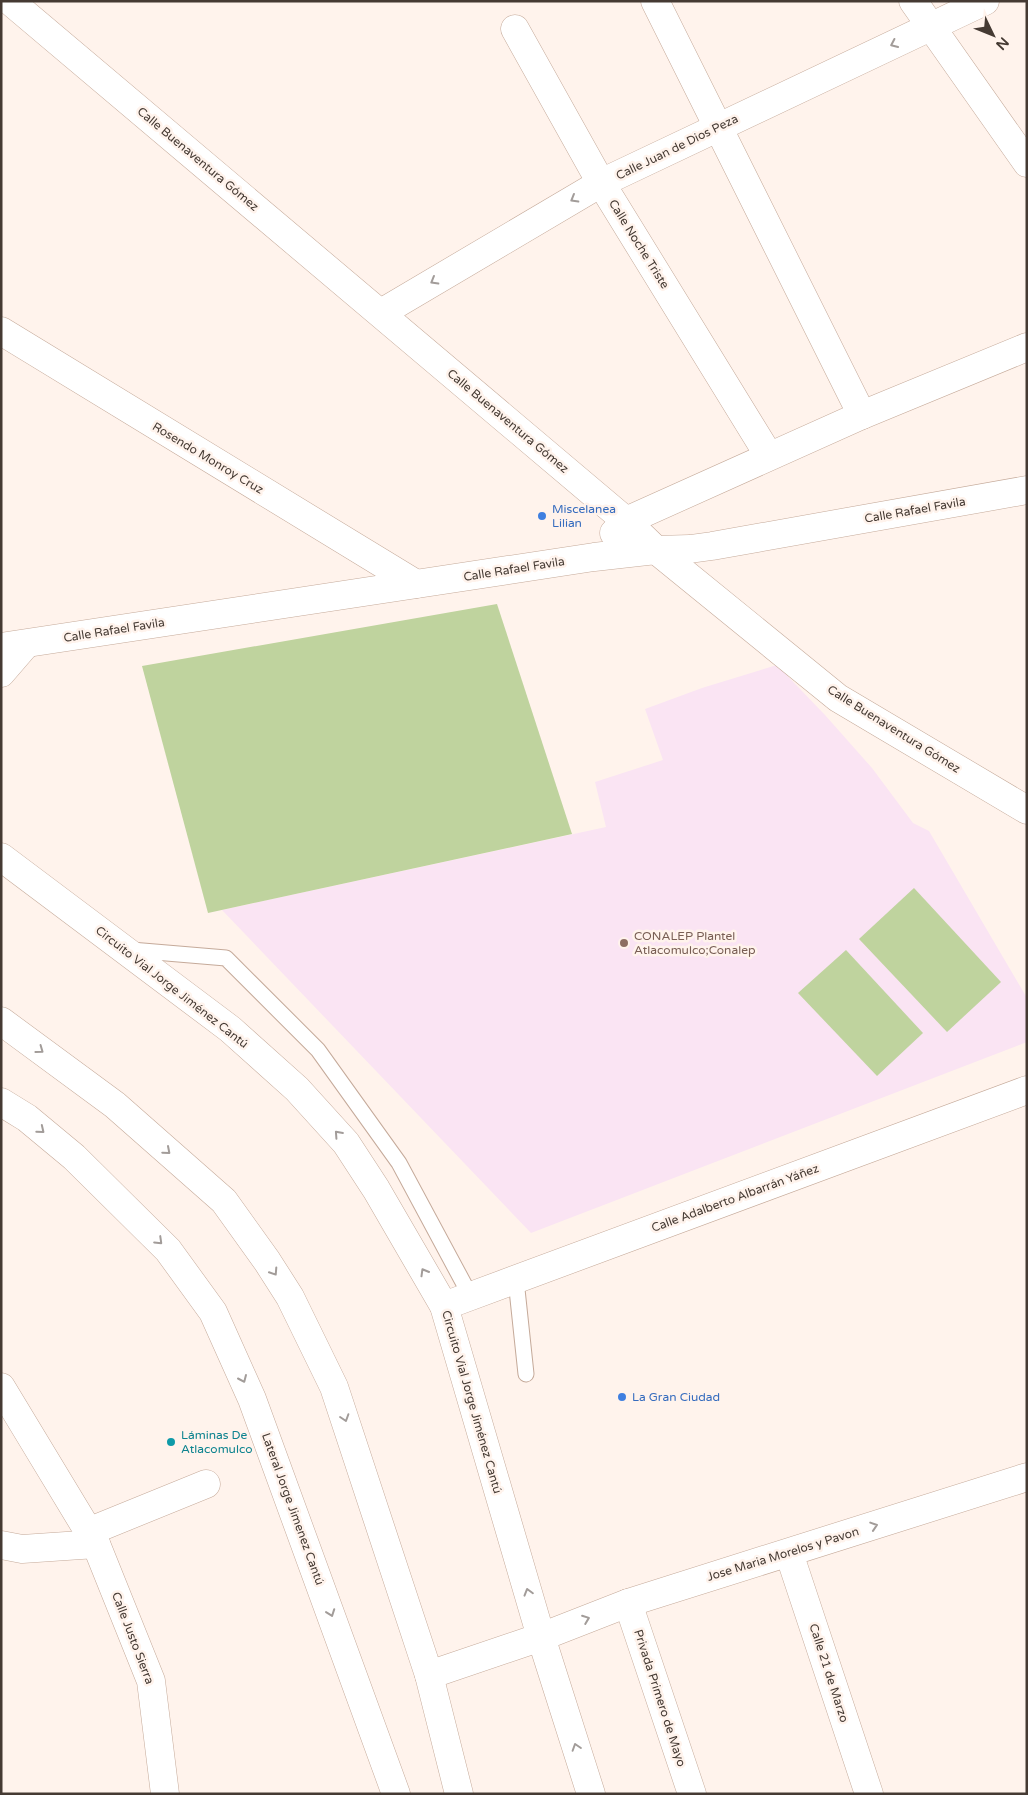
<svg xmlns="http://www.w3.org/2000/svg" width="1028" height="1795" font-family="'Varela Round',sans-serif">
<style>
.education{fill:#fae4f3}
.green{fill:#bfd39e}
.lines{fill:none;stroke-linecap:round;stroke-linejoin:round}
.lane-casing{stroke:#c5aa9a;stroke-width:17}
.street-casing{stroke:#c5aa9a;stroke-width:29}
.secondary-casing{stroke:#c5aa9a;stroke-width:29}
.primary-casing{stroke:#c5aa9a;stroke-width:29}
.lane{stroke:#fff;stroke-width:15}
.street{stroke:#fff;stroke-width:28}
.secondary{stroke:#fff;stroke-width:28}
.primary{stroke:#fff;stroke-width:28}
.oneway{stroke:#a29c99}
.shop-dot{fill:#3f7fe0;stroke:#fff3ec;stroke-width:2}
.education-dot{fill:#8d6e63;stroke:#fff3ec;stroke-width:2}
.culture-dot{fill:#0f9aa8;stroke:#fff3ec;stroke-width:2}
.labels{text-anchor:middle;dominant-baseline:central;stroke-width:5;stroke-linejoin:round;paint-order:stroke}
.street-label{font-size:12px;fill:#453a33;stroke:#fff3ec}
.shop-label{font-size:12px;fill:#366cbe;stroke:#fff3ec;text-anchor:start}
.education-label{font-size:12px;fill:#785e54;stroke:#fff3ec;text-anchor:start}
.culture-label{font-size:12px;fill:#0d838f;stroke:#fff3ec;text-anchor:start}
</style>
<rect width="100%" height="100%" fill="#fff3ec"/>
<!-- education -->
<polygon class="education" points="777,665 825,715 872,768 913,823 929,831 1027,998 1027,1042 531,1233 222,910 606,827 595,782 663,760 645,709 702,688"/>
<!-- green -->
<g class="green">
<polygon points="497,604 572,834 208,913 142,666"/>
<polygon points="914,888 1001,982 947,1032 859,939"/>
<polygon points="846,950 923,1033 877,1076 798,993"/>
</g>
<g class="lines">
<defs>
<g id="lane">
<polyline points="131,950 226,958 318,1050 399,1163 471,1297"/>
<polyline points="516,1280 526,1374"/>
</g>
<g id="street">
<polyline points="10,1 626,521 656,550 838,698 1027,810"/>
<polyline points="655,1 862,415"/>
<polyline points="913,1 1027,163"/>
<polyline points="515,29 601,183 769,456"/>
<polyline points="381,313 601,183 985,1"/>
<polyline points="1,331 416,584"/>
<polyline points="614,533 626,521 862,415 1027,347"/>
<polyline points="1,647 594,557 656,550 690,549 712,546 1027,490"/>
<polyline points="444,1306 1027,1090"/>
<polyline points="1,1387 96,1544 151,1681 165,1794"/>
<polyline points="88,1532 206,1484"/>
<polyline points="1,1545 22,1549 96,1544"/>
<polyline points="789,1553 869,1794"/>
<polyline points="628,1603 692,1794"/>
</g>
<g id="secondary">
<polyline points="1,1102 27,1118 74,1157 168,1250 213,1312 252,1399 396,1794"/>
<polyline points="541,1637 628,1603 1027,1477"/>
</g>
<g id="primary">
<polyline points="1,673 26,644"/>
<polyline points="1,857 230,1029 297,1089 346,1143 376,1189 444,1306 541,1637 591,1794"/>
<polyline points="1,1021 115,1105 224,1201 267,1261 290,1297 334,1387 429,1675 459,1794"/>
<polyline points="429,1675 541,1637"/>
</g>
</defs>
<!-- lane casing -->
<use href="#lane" class="lane-casing"/>
<!-- street casing -->
<use href="#street" class="street-casing"/>
<!-- secondary casing -->
<use href="#secondary" class="secondary-casing"/>
<!-- primary casing -->
<use href="#primary" class="primary-casing"/>
<!-- lane -->
<use href="#lane" class="lane"/>
<!-- street -->
<use href="#street" class="street"/>
<!-- secondary -->
<use href="#secondary" class="secondary"/>
<!-- primary -->
<use href="#primary" class="primary"/>
</g>
<!-- one-way arrows -->
<defs><path id="oneway-chevron" d="M-2-3.5L2.5 0L-2 3.5" fill="none" stroke-width="1.6" stroke-linecap="round" stroke-linejoin="round" transform="scale(1.25)"/></defs>
<g class="oneway">
<use href="#oneway-chevron" transform="translate(894 44) rotate(155)"/>
<use href="#oneway-chevron" transform="translate(574 199) rotate(150)"/>
<use href="#oneway-chevron" transform="translate(434 281) rotate(150)"/>
<use href="#oneway-chevron" transform="translate(40 1050) rotate(36)"/>
<use href="#oneway-chevron" transform="translate(41 1130) rotate(39)"/>
<use href="#oneway-chevron" transform="translate(338 1134) rotate(-132)"/>
<use href="#oneway-chevron" transform="translate(167 1151) rotate(41)"/>
<use href="#oneway-chevron" transform="translate(159 1241) rotate(44)"/>
<use href="#oneway-chevron" transform="translate(274 1272) rotate(57)"/>
<use href="#oneway-chevron" transform="translate(424 1272) rotate(-120)"/>
<use href="#oneway-chevron" transform="translate(243 1379) rotate(66)"/>
<use href="#oneway-chevron" transform="translate(345 1418) rotate(72)"/>
<use href="#oneway-chevron" transform="translate(874 1526) rotate(-18)"/>
<use href="#oneway-chevron" transform="translate(528 1592) rotate(-106)"/>
<use href="#oneway-chevron" transform="translate(331 1613) rotate(70)"/>
<use href="#oneway-chevron" transform="translate(586 1619) rotate(-21)"/>
<use href="#oneway-chevron" transform="translate(576 1747) rotate(-108)"/>
</g>
<!-- markers -->
<g class="shop-dot">
<circle cx="542" cy="516" r="5"/>
<circle cx="622" cy="1397" r="5"/>
</g>
<circle class="education-dot" cx="624" cy="943" r="5"/>
<circle class="culture-dot" cx="171" cy="1442" r="5"/>
<g class="labels">
<!-- street labels -->
<g class="street-label">
<text transform="translate(677 147) rotate(-26)">Calle Juan de Dios Peza</text>
<text transform="translate(198 159) rotate(40)">Calle Buenaventura Gómez</text>
<text transform="translate(639 244) rotate(58)">Calle Noche Triste</text>
<text transform="translate(508 421) rotate(40)">Calle Buenaventura Gómez</text>
<text transform="translate(208 458) rotate(31)">Rosendo Monroy Cruz</text>
<text transform="translate(915 510) rotate(-10)">Calle Rafael Favila</text>
<text transform="translate(514 569) rotate(-9)">Calle Rafael Favila</text>
<text transform="translate(114 630) rotate(-9)">Calle Rafael Favila</text>
<text transform="translate(894 729) rotate(32)">Calle Buenaventura Gómez</text>
<text transform="translate(172 987) rotate(38)">Circuito Vial Jorge Jiménez Cantú</text>
<text transform="translate(735 1198) rotate(-20)">Calle Adalberto Albarrán Yáñez</text>
<text transform="translate(472 1402) rotate(74)">Circuito Vial Jorge Jiménez Cantú</text>
<text transform="translate(293 1509) rotate(70)">Lateral Jorge Jimenez Cantú</text>
<text transform="translate(783 1554) rotate(-17)">Jose Maria Morelos y Pavon</text>
<text transform="translate(133 1638) rotate(69)">Calle Justo Sierra</text>
<text transform="translate(829 1673) rotate(72)">Calle 21 de Marzo</text>
<text transform="translate(660 1698) rotate(72)">Privada Primero de Mayo</text>
</g>
<!-- shop labels -->
<g class="shop-label">
<text x="552" y="509">Miscelanea<tspan x="552" dy="14">Lilian</tspan></text>
<text x="632" y="1397">La Gran Ciudad</text>
</g>
<!-- education labels -->
<g class="education-label">
<text x="634" y="936">CONALEP Plantel<tspan x="634" dy="14">Atlacomulco;Conalep</tspan></text>
</g>
<!-- culture labels -->
<g class="culture-label">
<text x="181" y="1435">Láminas De<tspan x="181" dy="14">Atlacomulco</tspan></text>
</g>
</g>
<!-- border -->
<rect width="1028" height="1795" fill="none" stroke="#453a33" stroke-width="5"/>
<!-- north arrow -->
<g transform="translate(993 35) rotate(133)" stroke="#fff3ec" stroke-width="4" paint-order="stroke">
<path d="M0-4L9 19L0 12L-9 19Z" fill="#453a33"/>
<text y="-8" font-size="14" font-weight="bold" text-anchor="middle" fill="#453a33">N</text>
</g>
</svg>
